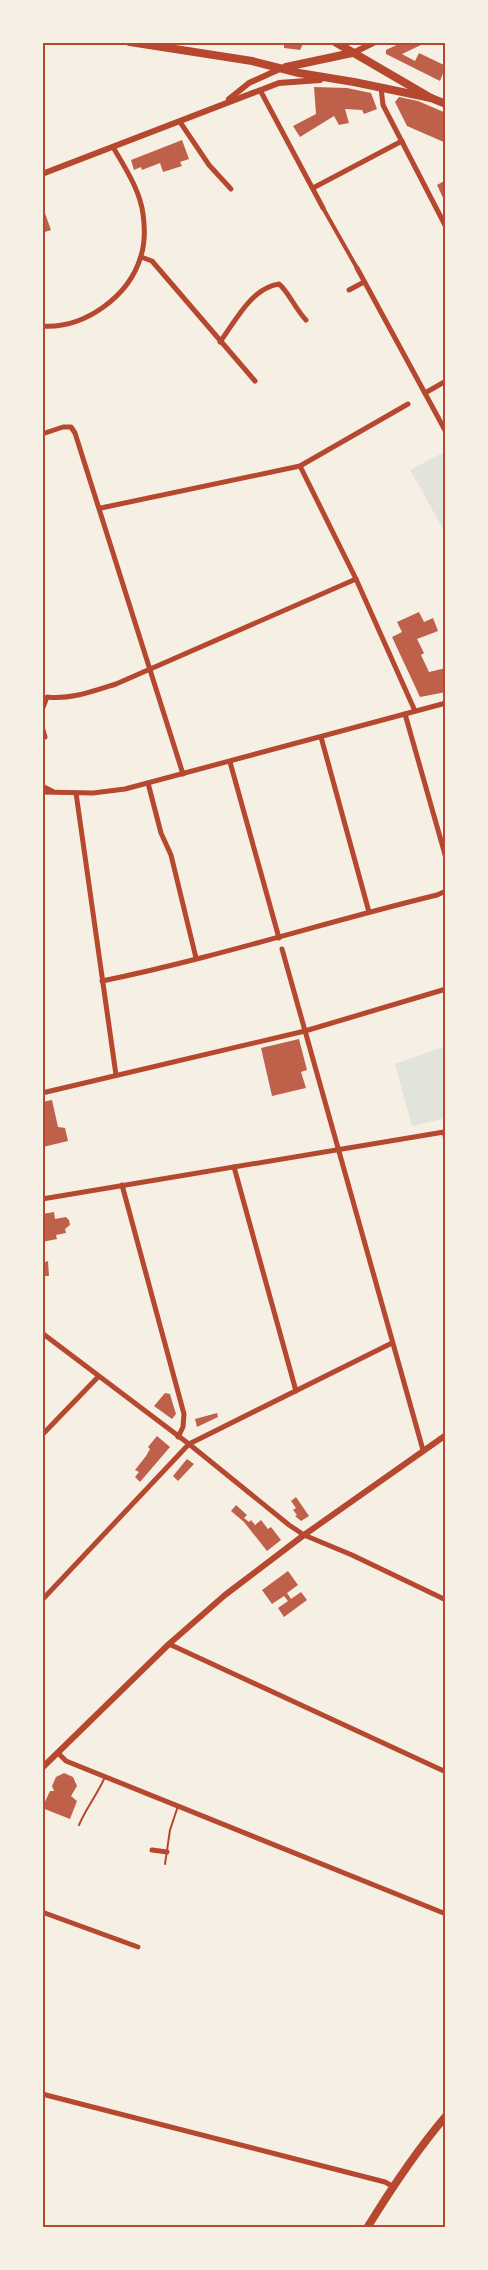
<svg xmlns="http://www.w3.org/2000/svg" width="488" height="2270" font-family="Inter,sans-serif">
<style>
.green{fill:#e2e4dc}
.building{fill:#bf614a}
.lines{fill:none;stroke-linecap:round;stroke-linejoin:round}
.service{stroke:#b5482f;stroke-width:2}
.pedestrian{stroke:#b5482f;stroke-width:4}
.minor{stroke:#b5482f;stroke-width:5}
.tertiary{stroke:#b5482f;stroke-width:6}
.trunk{stroke:#b5482f;stroke-width:8}
.neatline{fill:none;stroke:#b5482f;stroke-width:2}
</style>
<rect width="100%" height="100%" fill="#f6efe4"/>
<!-- green -->
<g class="green">
<polygon points="446,451 446,534 410,470"/>
<polygon points="446,1046 446,1118 412,1126 395,1064"/>
</g>
<!-- building -->
<g class="building">
<polygon points="284,42 304,42 300,50 284,48"/>
<polygon points="403,42 422,42 423,44 402,54 415,61 419,53 446,66 440,81 386,54 386,50"/>
<polygon points="314,87 347,88 371,93 377,109 364,114 362,110 345,109 349,123 339,125 334,116 300,137 293,126 316,114"/>
<polygon points="399,97 418,101 446,113 446,143 407,126 395,102"/>
<polygon points="182,140 189,159 180,162 182,166 163,172 160,163 142,170 141,167 134,170 131,160"/>
<polygon points="446,180 446,204 437,185"/>
<polygon points="42,205 51,230 42,233"/>
<polygon points="419,612 424,622 433,618 438,631 417,639 424,653 421,655 429,672 446,668 446,692 420,697 392,637 402,632 397,622"/>
<polygon points="299,1039 307,1070 301,1072 306,1088 272,1096 261,1048"/>
<polygon points="52,1100 58,1127 65,1128 68,1141 43,1147 42,1102"/>
<polygon points="54,1212 55,1219 66,1217 69,1220 70,1225 65,1229 66,1233 56,1235 57,1239 42,1242 42,1214"/>
<polygon points="42,1250 44,1250 45,1262 48,1261 49,1276 42,1276"/>
<polygon points="165,1393 170,1394 172,1401 176,1414 172,1419 154,1406"/>
<polygon points="217,1413 218,1417 197,1427 195,1419"/>
<polygon points="157,1436 170,1447 140,1482 135,1477 139,1472 135,1470 146,1456 150,1449 148,1447"/>
<polygon points="187,1459 194,1464 178,1481 173,1476"/>
<polygon points="296,1497 309,1516 301,1521 295,1516 297,1515 293,1510 296,1508 291,1501"/>
<polygon points="236,1505 247,1515 244,1518 249,1522 251,1520 255,1525 261,1520 268,1529 271,1527 281,1540 267,1551 244,1522 231,1511"/>
<polygon points="288,1571 298,1585 287,1593 291,1599 301,1592 307,1600 284,1617 278,1608 288,1601 284,1596 272,1604 262,1590"/>
<polygon points="64,1773 73,1777 77,1786 71,1796 77,1801 70,1819 42,1808 50,1791 54,1791 52,1786 56,1777"/>
</g>
<g class="lines">
<!-- service -->
<g class="service">
<path d="M79,1825C86,1808 97,1795 105,1777"/>
<polyline points="165,1864 170,1830 178,1806"/>
</g>
<!-- pedestrian -->
<polyline class="pedestrian" points="323,208 357,268"/>
<!-- minor -->
<g class="minor">
<polyline points="381,88 383,105 446,227"/>
<polyline points="260,90 323,208"/>
<polyline points="180,122 209,165 231,189"/>
<polyline points="313,188 402,141"/>
<polyline points="141,257 152,261 255,381"/>
<polyline points="357,268 446,432"/>
<polyline points="349,290 364,282"/>
<path d="M42,326C84,329 129,297 141,256C145,243 145,228 143,214C140,190 125,168 113,147"/>
<path d="M220,342C235,322 251,288 279,284C288,291 296,310 306,320"/>
<polyline points="425,393 446,381"/>
<polyline points="42,434 63,427 71,427 75,433 183,774"/>
<polyline points="300,466 356,579 415,711"/>
<polyline points="101,508 300,466 408,404"/>
<path d="M42,710L47,697C70,700 94,691 116,684L356,579"/>
<polyline points="405,714 446,858"/>
<polyline points="42,727 45,737"/>
<polyline points="321,737 369,912"/>
<polyline points="230,762 279,938"/>
<polyline points="148,783 161,833 171,855 196,958"/>
<polyline points="42,786 52,791"/>
<polyline points="42,792 93,793 125,789 446,703"/>
<polyline points="76,793 116,1075"/>
<polyline points="282,949 423,1450"/>
<path d="M102,981C215,958 325,922 437,895L446,891"/>
<polyline points="42,1093 305,1031 446,989"/>
<polyline points="234,1167 296,1391"/>
<polyline points="122,1185 184,1414 183,1427 178,1437"/>
<polyline points="42,1199 444,1132 446,1139"/>
<polyline points="42,1333 189,1444 289,1525 304,1535 352,1555 446,1600"/>
<polyline points="42,1435 98,1377"/>
<polyline points="42,1600 189,1444 392,1343"/>
<polyline points="169,1644 446,1772"/>
<polyline points="58,1753 66,1761 446,1914"/>
<polyline points="152,1850 167,1852"/>
<polyline points="42,1912 138,1947"/>
<polyline points="42,2094 385,2182 392,2186"/>
</g>
<!-- tertiary -->
<g class="tertiary">
<polyline points="353,53 375,42"/>
<polyline points="229,99 249,83 282,68"/>
<polyline points="42,174 279,83 320,80"/>
<polyline points="42,1768 169,1644 225,1595 304,1535 446,1435"/>
</g>
<!-- trunk -->
<g class="trunk">
<polyline points="130,42 252,61 299,73 354,82 431,98"/>
<polyline points="335,42 431,98 446,104"/>
<polyline points="286,67 352,53"/>
<path d="M367,2228C391,2189 416,2151 446,2116"/>
</g>
</g>
<!-- border -->
<rect width="488" height="2270" fill="none" stroke="#f6efe4" stroke-width="87"/>
<rect x="44" y="44" width="400" height="2182" class="neatline"/>
</svg>
